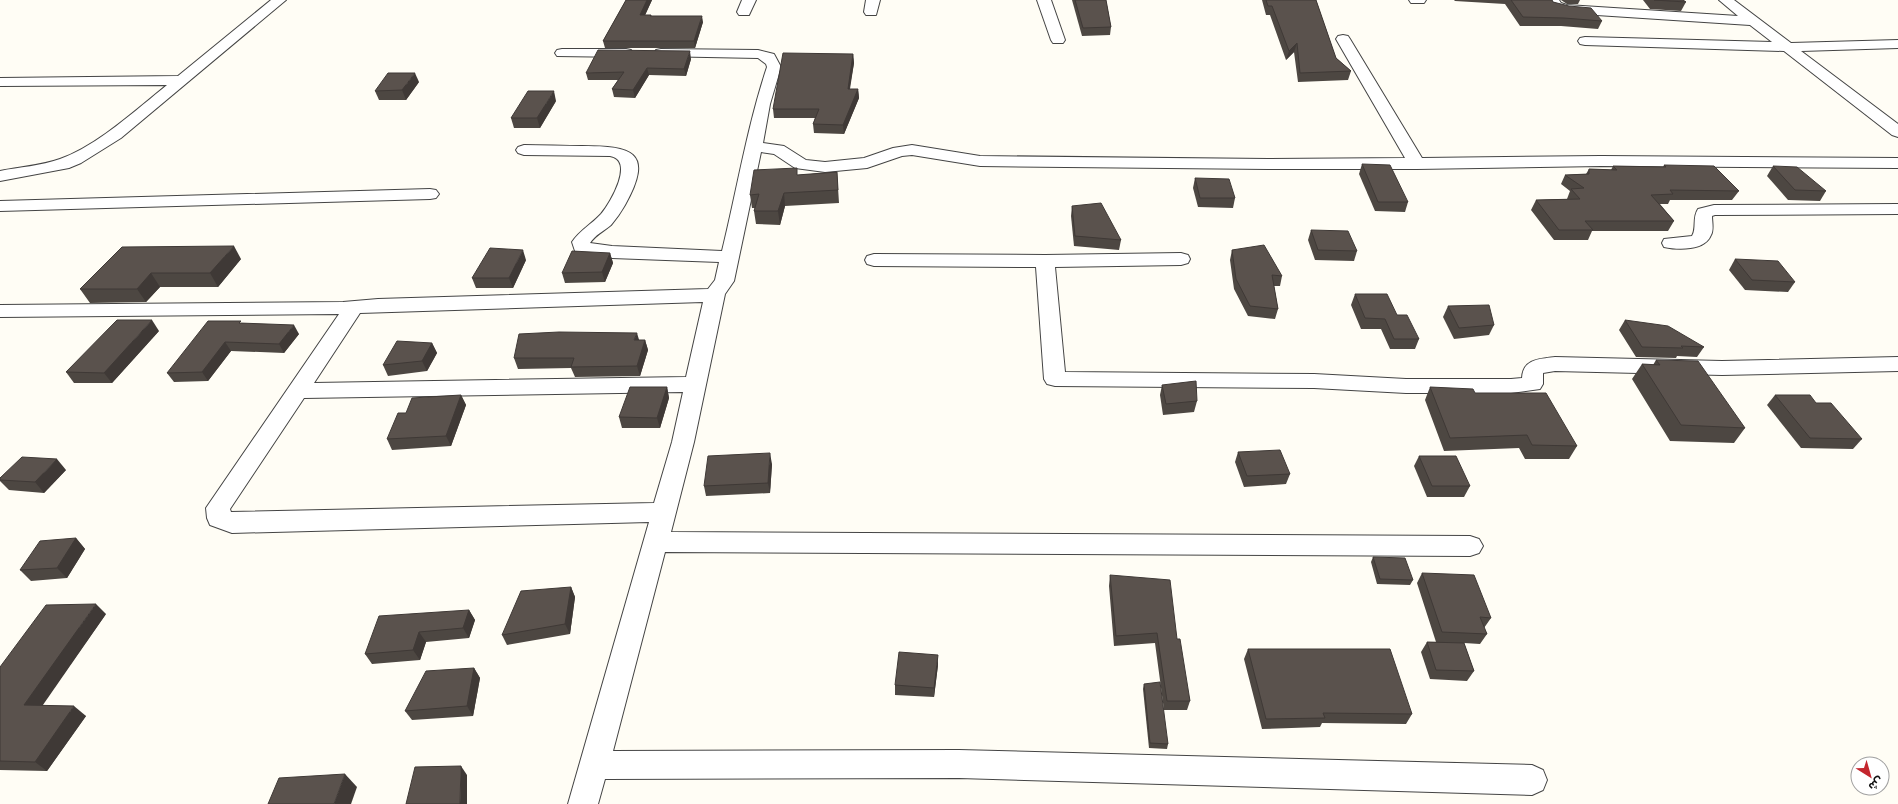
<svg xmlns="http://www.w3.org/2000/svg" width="1898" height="804" font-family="'Crimson Pro','Noto Sans Arabic',serif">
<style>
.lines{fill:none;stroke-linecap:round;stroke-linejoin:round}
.minor-casing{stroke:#444;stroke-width:2}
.minor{fill:#fff;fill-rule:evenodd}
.wall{fill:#4d4742}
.shaded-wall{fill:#3f3936}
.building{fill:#5a524d;stroke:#3f3936}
</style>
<rect width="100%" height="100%" fill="#fffdf5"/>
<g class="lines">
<defs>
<g id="minor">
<path d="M271,0H286L121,138L81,163L69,168L0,181V171C19,167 41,166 60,159C97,146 137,109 167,85L0,86V78L178,76Z"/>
<polygon points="742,0 756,0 749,15 739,15 737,12"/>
<polygon points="866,0 880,0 876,15 866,15 864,12"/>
<polygon points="1037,0 1051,0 1065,40 1063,43 1053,43 1051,40"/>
<polygon points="1409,0 1426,0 1424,3 1411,3"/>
<polygon points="1545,0 1559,0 1561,3 1567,5 1738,16 1719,0 1734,0 1791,43 1898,40 1898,48 1801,51 1898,124 1898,137 1892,135 1784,51 1585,45 1580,44 1578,41 1580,38 1585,37 1772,42 1750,25 1566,13 1551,9"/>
<path d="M1343,35L1348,36L1350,39L1422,158L1601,156L1898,158V168L1601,166L1417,169H1268L980,166L912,155L902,156L867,168L825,172L795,168L774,154L761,152L734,281L725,294L694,442L671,532L1470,536L1479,539L1483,546L1479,553L1470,556L665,552L613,751L959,750L1532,765L1543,770L1547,780L1543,790L1532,795L959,778L605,779L598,804H568L649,522L232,533L210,525L207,518L206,508L339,314L0,317V305L343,302L378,299L708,289L715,280L719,262L612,258L575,251L572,242C580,230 592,224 601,214C611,202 635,160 610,156L524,155L518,153L516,150L518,147L524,145C543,145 563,146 582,146C631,146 655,151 625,205C621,212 616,219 611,225C604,231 595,235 590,243L612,246L722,251C737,190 747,127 767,67L766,64L758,58L656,56L654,53L656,50L661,49L758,50L774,54L781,67L770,104L763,143L784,146L806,160L825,162L864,158L893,148L912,145L980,156L1268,159L1405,158L1336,39L1338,36ZM703,302L686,377L314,383L360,313ZM683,392L672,442L654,503L231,512L230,509L304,398Z"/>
<polygon points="562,49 626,49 631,50 633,53 631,56 626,57 557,56 555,53 557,50"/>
<polygon points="430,189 436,190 439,194 436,198 430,199 0,211 0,201"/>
<path d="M1898,204V214L1715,215L1712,216C1712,222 1714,230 1711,235C1705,251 1678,250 1664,247L1662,243L1664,239L1692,236C1697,228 1692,218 1698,209L1714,205Z"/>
<path d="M1181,253L1188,255L1190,259L1188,263L1181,265L1055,267L1065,372L1314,374L1406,379H1511L1522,378C1523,359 1539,359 1555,357L1722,361L1898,357V371L1722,375L1555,371L1543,373V384L1540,389L1511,393H1406L1314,388L1055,386L1047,384L1044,379L1036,267L874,266L867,264L865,260L867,256L874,254L1045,255Z"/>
</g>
</defs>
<!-- minor casing -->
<use href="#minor" class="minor-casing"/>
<!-- minor -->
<use href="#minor" class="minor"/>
</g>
<!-- wall -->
<g class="wall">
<polygon points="626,0 652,0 645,15 651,15 652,16 703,22 695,48 605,48 603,41"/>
<polygon points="1072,0 1106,0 1111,27 1110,35 1082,36"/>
<polygon points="1262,0 1316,0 1336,58 1351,71 1348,80 1298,82 1294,52 1286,60 1270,15 1266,15"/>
<polygon points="1454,0 1552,0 1553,2 1602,21 1598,29 1561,26 1520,26 1505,4 1455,1"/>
<polygon points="1561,0 1580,0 1578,4 1567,4"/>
<polygon points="1643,0 1683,0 1686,2 1681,11 1650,9"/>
<polygon points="853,54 854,63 850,89 858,89 859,98 844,134 814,133 813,124 815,118 774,118 773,109"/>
<polygon points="691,59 686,76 649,75 635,98 614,97 612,89 618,80 588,80 586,73"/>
<polygon points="419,82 406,100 379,100 375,91"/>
<polygon points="556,101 540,128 514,128 511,118"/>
<polygon points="1362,164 1408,202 1405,212 1375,211 1359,174"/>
<polygon points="1664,165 1739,191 1732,200 1670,200 1668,204 1660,204 1674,221 1668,231 1592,231 1588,240 1554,240 1531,210 1536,200 1567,199 1570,191 1561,184 1565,175 1586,174 1589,169 1611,170 1613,166 1663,167"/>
<polygon points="1773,166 1826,191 1820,201 1788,200 1767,176"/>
<polygon points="837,172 839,203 785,206 780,225 756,224 754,211 755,208 752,208 750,195 798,175"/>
<polygon points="1195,178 1235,198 1233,208 1198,207 1193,188"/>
<polygon points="1072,206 1121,240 1119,250 1074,246 1071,216"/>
<polygon points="1311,230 1357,251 1354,261 1315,260 1308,240"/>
<polygon points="122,247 241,259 218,287 160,287 146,302 90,303 80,289"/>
<polygon points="1232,250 1282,276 1280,286 1274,286 1278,309 1275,319 1248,316 1234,289 1230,260"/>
<polygon points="610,253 613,263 605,282 565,283 562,273"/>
<polygon points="1735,259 1795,282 1788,292 1745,290 1729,270"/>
<polygon points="526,260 513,288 476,288 472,278"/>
<polygon points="1355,294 1397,315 1419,339 1415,349 1390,349 1381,329 1361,329 1351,305"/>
<polygon points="1448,306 1494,325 1489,335 1454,339 1443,317"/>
<polygon points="1625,320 1704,347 1697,357 1677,356 1676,358 1636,357 1619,330"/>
<polygon points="242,323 299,334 284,353 231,351 208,381 174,382 167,373"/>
<polygon points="159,331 112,383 74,383 66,372"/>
<polygon points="639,340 645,340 648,350 640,376 575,377 571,368 518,369 514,358"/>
<polygon points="432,343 437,353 427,371 388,376 383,365"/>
<polygon points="1656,360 1745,428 1734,443 1670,441 1632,379 1642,364 1653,365"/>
<polygon points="1162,385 1197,401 1194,412 1163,415 1160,395"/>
<polygon points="667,387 669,398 660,428 622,428 619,417"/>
<polygon points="1430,387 1475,393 1577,446 1569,459 1525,459 1519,448 1444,451 1425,400"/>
<polygon points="461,395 466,405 451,446 392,450 387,439"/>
<polygon points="1775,395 1816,403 1862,439 1853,449 1801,448 1767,405"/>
<polygon points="1238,452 1290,474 1286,484 1244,487 1235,462"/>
<polygon points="1419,456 1470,486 1464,497 1427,497 1414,466"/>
<polygon points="772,464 770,493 706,496 704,486"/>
<polygon points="66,470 44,493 9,490 0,481 0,478"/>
<polygon points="76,538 85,549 67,578 31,581 20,570"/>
<polygon points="1373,557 1413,580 1410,585 1377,584 1371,562"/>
<polygon points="1422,573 1491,618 1484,628 1487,634 1480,644 1464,643 1474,671 1467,681 1430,679 1421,652 1427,642 1436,642 1417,583"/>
<polygon points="1110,575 1177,639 1190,701 1187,710 1164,710 1155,643 1114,646 1109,586"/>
<polygon points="571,587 575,597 570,634 507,645 502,635"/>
<polygon points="469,610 475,620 469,638 426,642 420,660 372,664 365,654"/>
<polygon points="106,614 42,705 86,716 47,771 0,770 0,667"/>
<polygon points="1248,649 1412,714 1406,724 1322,723 1320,727 1262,729 1244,659"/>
<polygon points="938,665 934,697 895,695 895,685"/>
<polygon points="474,668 480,678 473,716 412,720 405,711"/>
<polygon points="1144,684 1168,744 1167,749 1149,748 1143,689"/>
</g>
<!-- shaded-wall -->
<g class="shaded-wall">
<polygon points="647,0 652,0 642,22 640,15"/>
<polygon points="702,16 703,22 695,48 694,41"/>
<polygon points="1297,43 1294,52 1286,60 1289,51"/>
<polygon points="690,51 691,59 686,76 684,69"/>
<polygon points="853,54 854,63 848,97 848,89"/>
<polygon points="647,68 649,75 635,98 633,90"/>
<polygon points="415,73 419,82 406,100 402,90"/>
<polygon points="858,89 859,98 844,134 843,125"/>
<polygon points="554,91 556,101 540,128 537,118"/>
<polygon points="784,193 785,206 780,225 778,211"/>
<polygon points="234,246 241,259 218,287 210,273"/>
<polygon points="523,250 526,260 513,288 509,278"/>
<polygon points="610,253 613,263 605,282 602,272"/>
<polygon points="151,273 160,287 146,302 137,289"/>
<polygon points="152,320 159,331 112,383 104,373"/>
<polygon points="294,325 299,334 284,353 279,344"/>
<polygon points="637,333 640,343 634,340"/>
<polygon points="645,340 648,350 640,376 637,366"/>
<polygon points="225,342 231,351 208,381 202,372"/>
<polygon points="432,343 437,353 427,371 422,361"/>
<polygon points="667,387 669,398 660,428 657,418"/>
<polygon points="461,395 466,405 451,446 446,436"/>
<polygon points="770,453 772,464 770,493 768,483"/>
<polygon points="57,459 66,470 44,493 35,482"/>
<polygon points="76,538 85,549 67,578 57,568"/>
<polygon points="571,587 575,597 570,634 565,624"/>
<polygon points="96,604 106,614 36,715 24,705"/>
<polygon points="469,610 475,620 469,638 463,628"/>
<polygon points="419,632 426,642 420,660 413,650"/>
<polygon points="938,655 938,665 934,697 934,688"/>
<polygon points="474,668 480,678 473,716 467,706"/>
<polygon points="74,706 86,716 47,771 35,762"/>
<polygon points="461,766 467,775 467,804 460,804"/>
<polygon points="345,774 357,787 351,804 334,804"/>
</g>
<!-- building -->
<g class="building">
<polygon points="626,0 647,0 640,15 651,15 650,16 702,16 694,41 603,41"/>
<polygon points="1075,0 1106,0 1111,27 1083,28"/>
<polygon points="1266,0 1316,0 1336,58 1351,71 1300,73 1297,43 1289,51 1272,6 1268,6"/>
<polygon points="1511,0 1552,0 1553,2 1569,6 1591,8 1602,21 1564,18 1523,17"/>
<polygon points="1654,0 1683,0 1686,2"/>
<polygon points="598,50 690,51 684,69 647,68 633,90 612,89 624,72 586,73"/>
<polygon points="783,53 853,54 848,89 858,89 843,125 813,124 819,109 773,109"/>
<polygon points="388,73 415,73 402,90 375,91"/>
<polygon points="528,91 554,91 537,118 511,118"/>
<polygon points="1362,164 1390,165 1408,202 1378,202"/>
<polygon points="1664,165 1714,166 1739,191 1670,190 1673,194 1651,195 1674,221 1585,221 1593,230 1559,230 1536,200 1580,199 1571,189 1584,188 1565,175 1589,174 1589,169 1617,170 1613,166 1666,167"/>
<polygon points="1773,166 1797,167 1826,191 1795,190"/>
<polygon points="797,168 797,175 837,172 838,190 784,193 778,211 754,211 759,194 750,195 754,170"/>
<polygon points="1195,178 1229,179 1235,198 1200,198"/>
<polygon points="1101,203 1121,240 1075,236 1072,206"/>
<polygon points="1311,230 1348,231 1357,251 1318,250"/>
<polygon points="1264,245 1282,276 1272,275 1278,309 1250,306 1236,279 1232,250"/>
<polygon points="234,246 210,273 151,273 137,289 80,289 122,247"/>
<polygon points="490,248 523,250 509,278 472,278"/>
<polygon points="572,251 610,253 602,272 562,273"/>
<polygon points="1735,259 1778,261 1795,282 1752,280"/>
<polygon points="1355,294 1387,294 1397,315 1407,315 1419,339 1394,339 1385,319 1365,318"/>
<polygon points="1489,305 1494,325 1459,328 1448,306"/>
<polygon points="117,320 152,320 104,373 66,372"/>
<polygon points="1625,320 1668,326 1704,347 1681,346 1683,348 1642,347"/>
<polygon points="208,321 241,321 239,323 294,325 279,344 225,342 202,372 167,373"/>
<polygon points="559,332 637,333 634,340 645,340 637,366 571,367 574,358 514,358 519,334"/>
<polygon points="397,341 432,343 422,361 383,365"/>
<polygon points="1656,360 1698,361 1745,428 1681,425 1642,364 1660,365"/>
<polygon points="1196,381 1197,401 1166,404 1162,385"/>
<polygon points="630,387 667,387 657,418 619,417"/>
<polygon points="1430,387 1473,389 1475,393 1546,393 1577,446 1532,445 1527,435 1450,438"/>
<polygon points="461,395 446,436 387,439 398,413 406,413 412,398"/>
<polygon points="1775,395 1810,395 1816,403 1831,403 1862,439 1810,438"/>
<polygon points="1280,450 1290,474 1247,476 1238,452"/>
<polygon points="770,453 768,483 704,486 708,456"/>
<polygon points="1419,456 1456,456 1470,486 1432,486"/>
<polygon points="22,457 57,459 35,482 0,480 0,478"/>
<polygon points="76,538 57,568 20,570 40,541"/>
<polygon points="1373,557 1405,558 1413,580 1380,579"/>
<polygon points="1422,573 1474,575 1491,618 1480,617 1487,634 1442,632"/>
<polygon points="1110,575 1170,580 1177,639 1180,639 1190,701 1167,701 1157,633 1116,636"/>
<polygon points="571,587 565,624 502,635 521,591"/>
<polygon points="96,604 24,705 74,706 35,762 0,761 0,667 46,605"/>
<polygon points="469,610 463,628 419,632 413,650 365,654 379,616"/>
<polygon points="1427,642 1464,643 1474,671 1436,670"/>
<polygon points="1248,649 1390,649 1412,714 1323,713 1325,718 1266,719"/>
<polygon points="899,652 938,655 934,688 895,685"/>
<polygon points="474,668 467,706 405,711 426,671"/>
<polygon points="1160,682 1168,744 1150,743 1144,684"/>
<polygon points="461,766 460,804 406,804 415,767"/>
<polygon points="345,774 334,804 268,804 279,778"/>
</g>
<!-- north arrow -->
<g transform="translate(1870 776) rotate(143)"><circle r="19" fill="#ffffff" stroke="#a0a0a0"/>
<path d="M0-3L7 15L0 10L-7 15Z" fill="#c4262e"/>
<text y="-6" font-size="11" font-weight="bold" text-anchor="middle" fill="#111111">ش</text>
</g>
</svg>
